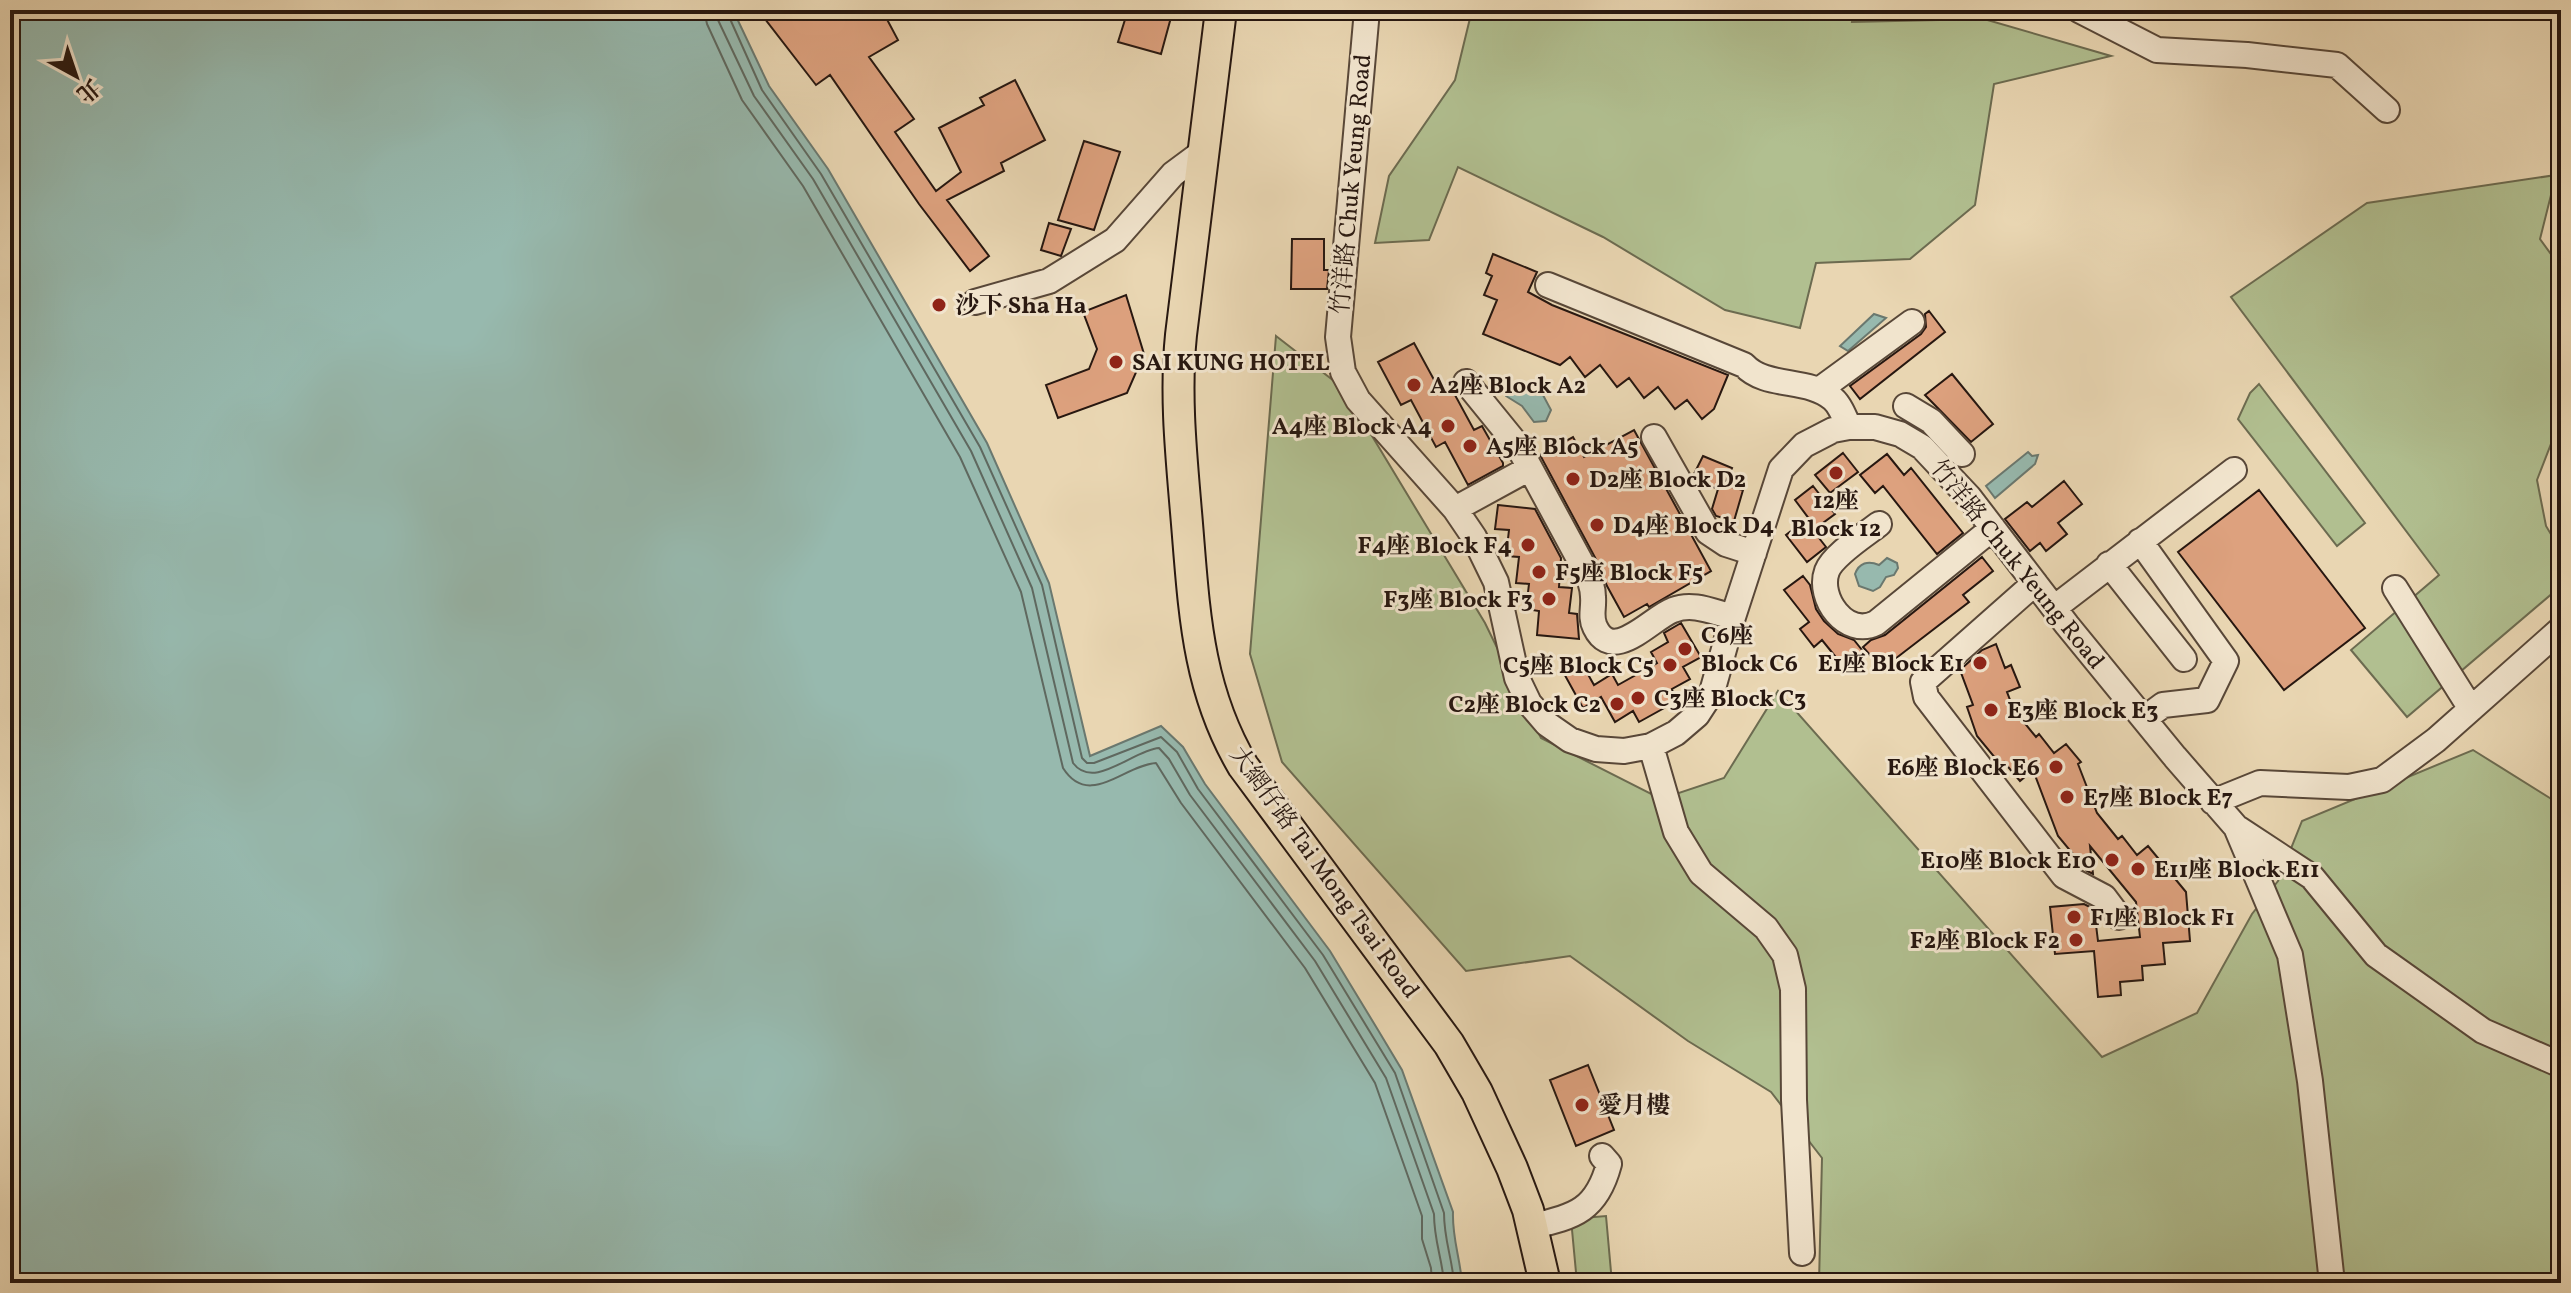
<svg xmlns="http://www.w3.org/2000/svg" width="2571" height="1293" font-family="Vollkorn,'Noto Serif TC',serif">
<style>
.green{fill:#b1bf90;stroke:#6c6b50;stroke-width:2}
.water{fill:#97b9ae;stroke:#6a786f;stroke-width:2}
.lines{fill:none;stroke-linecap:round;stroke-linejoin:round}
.shore{stroke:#5f685f;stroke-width:2}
.building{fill:#dda17e;stroke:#271710;stroke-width:2}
.minor-casing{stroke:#584738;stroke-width:28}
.major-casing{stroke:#271710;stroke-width:34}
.minor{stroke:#f1e4cd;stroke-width:24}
.major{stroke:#e9d6b2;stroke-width:30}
.poi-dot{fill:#8f2418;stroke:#f1e4cd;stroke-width:3}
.labels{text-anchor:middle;stroke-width:6;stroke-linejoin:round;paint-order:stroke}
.street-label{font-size:24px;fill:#271710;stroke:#f1e4cd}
.poi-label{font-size:24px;font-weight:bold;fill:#271710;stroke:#f1e4cd;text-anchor:start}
</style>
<rect width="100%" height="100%" fill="#e9d6b2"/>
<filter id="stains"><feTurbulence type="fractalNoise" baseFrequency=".0025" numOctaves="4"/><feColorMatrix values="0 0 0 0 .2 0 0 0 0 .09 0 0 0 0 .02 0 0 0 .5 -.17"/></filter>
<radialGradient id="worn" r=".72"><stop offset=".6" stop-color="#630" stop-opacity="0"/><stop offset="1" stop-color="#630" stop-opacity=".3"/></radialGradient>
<path class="green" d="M1472,10H1854L1852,22L1984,19L2111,56L1994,84L1975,205L1910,259L1816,263L1800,328L1725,310L1603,237L1458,167L1429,240L1375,243L1389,176L1455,80Z
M2556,175L2540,239L2561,268V418L2537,480L2546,526L2561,551V586L2407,717L2351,650L2439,575L2231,297L2367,203Z
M1276,336L1343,388L1485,623L1541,738L1661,799L1724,778L1778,691L2102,1057L2197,1013L2252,914L2278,881L2302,821L2473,750L2561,805V1283H1819L1822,1158L1771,1092L1688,1041L1570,956L1466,971L1282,762L1250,654Z
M2259,384L2365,523L2337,546L2238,419L2250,393Z
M1606,1216L1612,1283H1577L1571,1219Z"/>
<path class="water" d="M10,10H733L769,86L828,169L987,443L1049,583L1090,756L1161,726L1183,747L1205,784L1330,951L1378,1030L1402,1070L1453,1212C1452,1238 1460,1257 1462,1283H10Z
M1874,314L1886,318L1848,351L1840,346Z
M1511,384L1543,395L1551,410L1546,421L1534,422L1522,406L1506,396L1505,391Z
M2028,452L2032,456L2038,455L2035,464L1995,498L1986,486Z
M1887,558L1897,563L1898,568L1894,575L1886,577L1880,587L1873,591L1859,586L1855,574C1859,563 1868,560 1879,565Z"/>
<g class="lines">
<path class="shore" d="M704,10L707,24L742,100L803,186L960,457L1021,592L1063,768C1089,809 1124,765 1156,763L1181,803L1305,968L1375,1083L1422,1216V1239L1431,1268L1432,1283
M716,10L718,20L754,96L813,179L971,451L1032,588L1073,763C1094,791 1133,750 1159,748L1169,759L1190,795L1315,961L1386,1078L1434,1214C1434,1241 1442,1257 1444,1283
M726,10L762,90L821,174L980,447L1042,585L1082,758L1087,763H1094L1161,737L1177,752L1198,789L1323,955L1395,1073L1444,1213C1444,1240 1452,1257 1454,1283"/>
</g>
<path class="building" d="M758,10H882L898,40L869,57L914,119L895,132L936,191L961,172L939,128L984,105L980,98L1015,80L1045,140L1001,163L1004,171L947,200L989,256L970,271L919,204L830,75L816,85Z
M1128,10H1173L1161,54L1118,42Z
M1084,141L1120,152L1094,230L1058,220Z
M1049,223L1071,229L1061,256L1041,250Z
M1292,239H1324V270H1329L1327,289H1291Z
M1493,254L1537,272L1528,292L1552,305L1728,375L1714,409L1702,419L1687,400L1675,409L1658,387L1644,398L1629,378L1617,387L1600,365L1585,377L1570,357L1560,365L1483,334L1497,300L1484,295L1492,276L1486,273Z
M1126,295L1144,354L1127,393L1058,418L1046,385L1089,369L1097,349L1083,312Z
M1929,311L1945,332L1860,399L1850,386L1921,334L1926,327L1925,314Z
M1414,343L1439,389L1449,384L1474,430L1482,426L1503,463V466L1468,485L1445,442L1436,447L1411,400L1401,405L1378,362Z
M1952,374L1993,424L1971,442L1925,395Z
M1634,430L1711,571L1649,607L1647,604L1624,617L1607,586L1599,565L1540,455L1573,437L1584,457Z
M1843,453L1858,472L1830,493L1815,475Z
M1887,454L1904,475L1911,468L1963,533L1937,554L1883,486L1875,493L1860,475Z
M1703,456L1732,468L1724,485L1743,490L1734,521L1716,516L1712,509L1718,489L1695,479L1693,476Z
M2064,481L2082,504L2058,523L2067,534L2046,551L2040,543L2030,551L2005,519L2027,502L2032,507Z
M1813,486L1835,514L1816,528L1795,500Z
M2259,490L2365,628L2284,690L2178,552Z
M1498,505L1535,509L1561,558L1559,587L1572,588L1569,613L1577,614L1579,639L1537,635L1539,611L1526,609L1529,584L1516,583L1519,557L1506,556L1509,530L1495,529Z
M1805,520L1826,547L1807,562L1786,535Z
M1982,557L1993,571L1963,595L1969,602L1882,669L1863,647L1871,640L1885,635Z
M1803,576L1810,585L1816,609L1824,621L1838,634L1854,640L1866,655L1847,671L1822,640L1814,647L1800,629L1809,622L1784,590Z
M1681,623L1701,657L1683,667L1690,679L1672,689L1675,702L1639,722L1633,711L1615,722L1601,697L1583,708L1562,670L1580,660L1594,685L1612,674L1618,685L1657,663L1651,652L1668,642L1664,633Z
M1996,644L2005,668L2011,665L2020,687L2007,692L2014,710L2036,737L2039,734L2054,753L2066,744L2081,762L2078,764L2097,813L2118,839L2122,836L2137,855L2148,846L2186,892L2190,941L2163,943L2165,964L2142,966L2143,980L2120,982L2121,995L2098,997L2094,951L2055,954L2050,907L2084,904L2094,909L2098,941L2140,937L2136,902L2090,846L2093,874L2087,871L2058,836L2033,770L2020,781L2004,762L2001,765L1977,736L1967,707L1973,705L1960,670L1982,650Z
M1588,1065L1614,1130L1576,1146L1550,1080Z"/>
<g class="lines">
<defs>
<path id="minor" d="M1367,10L1338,337L1343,372L1358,400L1455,509L1474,537L1496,582L1517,678L1529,703L1547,724L1570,740L1596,749L1624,751L1651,746L1676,733L1697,715L1712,692L1733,617L1781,469L1804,445L1833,430L1849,427H1875L1900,434L1922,447L1969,497L2067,625L2175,757L2236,827L2312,877L2376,955L2483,1031L2561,1065
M2079,10L2157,50L2247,55L2337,65L2387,110
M1548,285L1744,365C1766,389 1808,377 1833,399C1840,405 1845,418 1849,427
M975,302L1049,281L1115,240L1173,174L1204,151
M1466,382L1518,446L1584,568C1589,577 1593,586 1593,597C1594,608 1590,617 1595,627C1613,665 1651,618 1673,610C1693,602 1713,612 1733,617
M1819,390L1912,322
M1906,406L1931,421L1962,454
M1654,437L1708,532L1726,544L1754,553
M1455,509L1530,468
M1879,524C1865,535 1833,555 1827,571C1817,598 1846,638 1876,623L1993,528
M2140,541L2226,661L2207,700L2163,705L2144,719
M2109,564L2184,659
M2035,583L1923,682L1926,697L2064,876L2104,897L2119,917
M2395,588L2471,709
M2054,608L2234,470
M1651,746L1676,832L1701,873L1766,928L1785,955L1793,989L1794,1100L1802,1253
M2213,802L2260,783L2349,787L2382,780L2436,740L2561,629
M2236,827L2290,955L2310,1081L2332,1283
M1532,1226C1576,1217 1597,1209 1609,1164L1602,1156"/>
<path id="major" d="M1221,10L1181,335C1175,394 1181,453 1186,512C1194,603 1195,685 1243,766L1449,1044L1477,1092L1512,1168L1528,1210L1545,1283"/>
</defs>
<use href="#minor" class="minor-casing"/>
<use href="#major" class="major-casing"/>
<use href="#minor" class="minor"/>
<use href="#major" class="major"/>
</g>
<g class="poi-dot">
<circle cx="939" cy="305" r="8"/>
<circle cx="1116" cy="362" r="8"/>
<circle cx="1414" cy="385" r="8"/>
<circle cx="1448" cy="426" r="8"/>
<circle cx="1470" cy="446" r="8"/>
<circle cx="1836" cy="473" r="8"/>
<circle cx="1573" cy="479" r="8"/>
<circle cx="1597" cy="525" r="8"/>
<circle cx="1528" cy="545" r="8"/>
<circle cx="1539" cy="572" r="8"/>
<circle cx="1549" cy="599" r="8"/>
<circle cx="1685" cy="649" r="8"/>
<circle cx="1980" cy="663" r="8"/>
<circle cx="1670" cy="665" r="8"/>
<circle cx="1638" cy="698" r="8"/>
<circle cx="1617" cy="704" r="8"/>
<circle cx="1991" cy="710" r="8"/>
<circle cx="2056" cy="767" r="8"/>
<circle cx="2067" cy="797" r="8"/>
<circle cx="2112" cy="860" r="8"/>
<circle cx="2138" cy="869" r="8"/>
<circle cx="2074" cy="917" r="8"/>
<circle cx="2076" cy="940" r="8"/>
<circle cx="1582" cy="1105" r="8"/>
</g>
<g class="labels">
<g class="street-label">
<text transform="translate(1351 184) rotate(-85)" y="8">竹洋路 Chuk Yeung Road</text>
<text transform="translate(2018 564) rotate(51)" y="8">竹洋路 Chuk Yeung Road</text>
<text transform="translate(1325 872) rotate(54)" y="8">大網仔路 Tai Mong Tsai Road</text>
</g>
<g class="poi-label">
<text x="955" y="313">沙下 Sha Ha</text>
<text x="1132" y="370">SAI KUNG HOTEL</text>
<text x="1430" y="393">A2座 Block A2</text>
<text x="1432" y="434" text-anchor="end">A4座 Block A4</text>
<text x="1486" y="454">A5座 Block A5</text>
<text x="1589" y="487">D2座 Block D2</text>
<text x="1836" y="508" text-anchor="middle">12座<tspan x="1836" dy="28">Block 12</tspan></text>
<text x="1613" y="533">D4座 Block D4</text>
<text x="1512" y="553" text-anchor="end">F4座 Block F4</text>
<text x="1555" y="580">F5座 Block F5</text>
<text x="1533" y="607" text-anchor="end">F3座 Block F3</text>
<text x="1701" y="643">C6座<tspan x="1701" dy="28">Block C6</tspan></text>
<text x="1964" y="671" text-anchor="end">E1座 Block E1</text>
<text x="1654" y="673" text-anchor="end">C5座 Block C5</text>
<text x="1654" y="706">C3座 Block C3</text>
<text x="1601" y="712" text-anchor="end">C2座 Block C2</text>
<text x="2007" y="718">E3座 Block E3</text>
<text x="2040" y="775" text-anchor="end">E6座 Block E6</text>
<text x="2083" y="805">E7座 Block E7</text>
<text x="2096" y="868" text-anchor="end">E10座 Block E10</text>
<text x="2154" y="877">E11座 Block E11</text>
<text x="2090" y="925">F1座 Block F1</text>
<text x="2060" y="948" text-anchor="end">F2座 Block F2</text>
<text x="1598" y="1113">愛月樓</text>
</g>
</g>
<rect width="2571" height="1293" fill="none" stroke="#e9d6b2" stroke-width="40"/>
<rect x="12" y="12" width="2547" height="1269" fill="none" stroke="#271710" stroke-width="4"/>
<rect x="20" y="20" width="2531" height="1253" fill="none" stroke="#271710" stroke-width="2"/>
<g transform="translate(76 76) rotate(140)" stroke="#f1e4cd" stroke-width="6" paint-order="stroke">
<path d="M0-6L14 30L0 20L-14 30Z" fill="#271710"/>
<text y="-12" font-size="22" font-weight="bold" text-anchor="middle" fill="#271710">北</text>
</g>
<rect width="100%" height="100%" filter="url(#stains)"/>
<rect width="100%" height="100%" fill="url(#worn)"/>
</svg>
